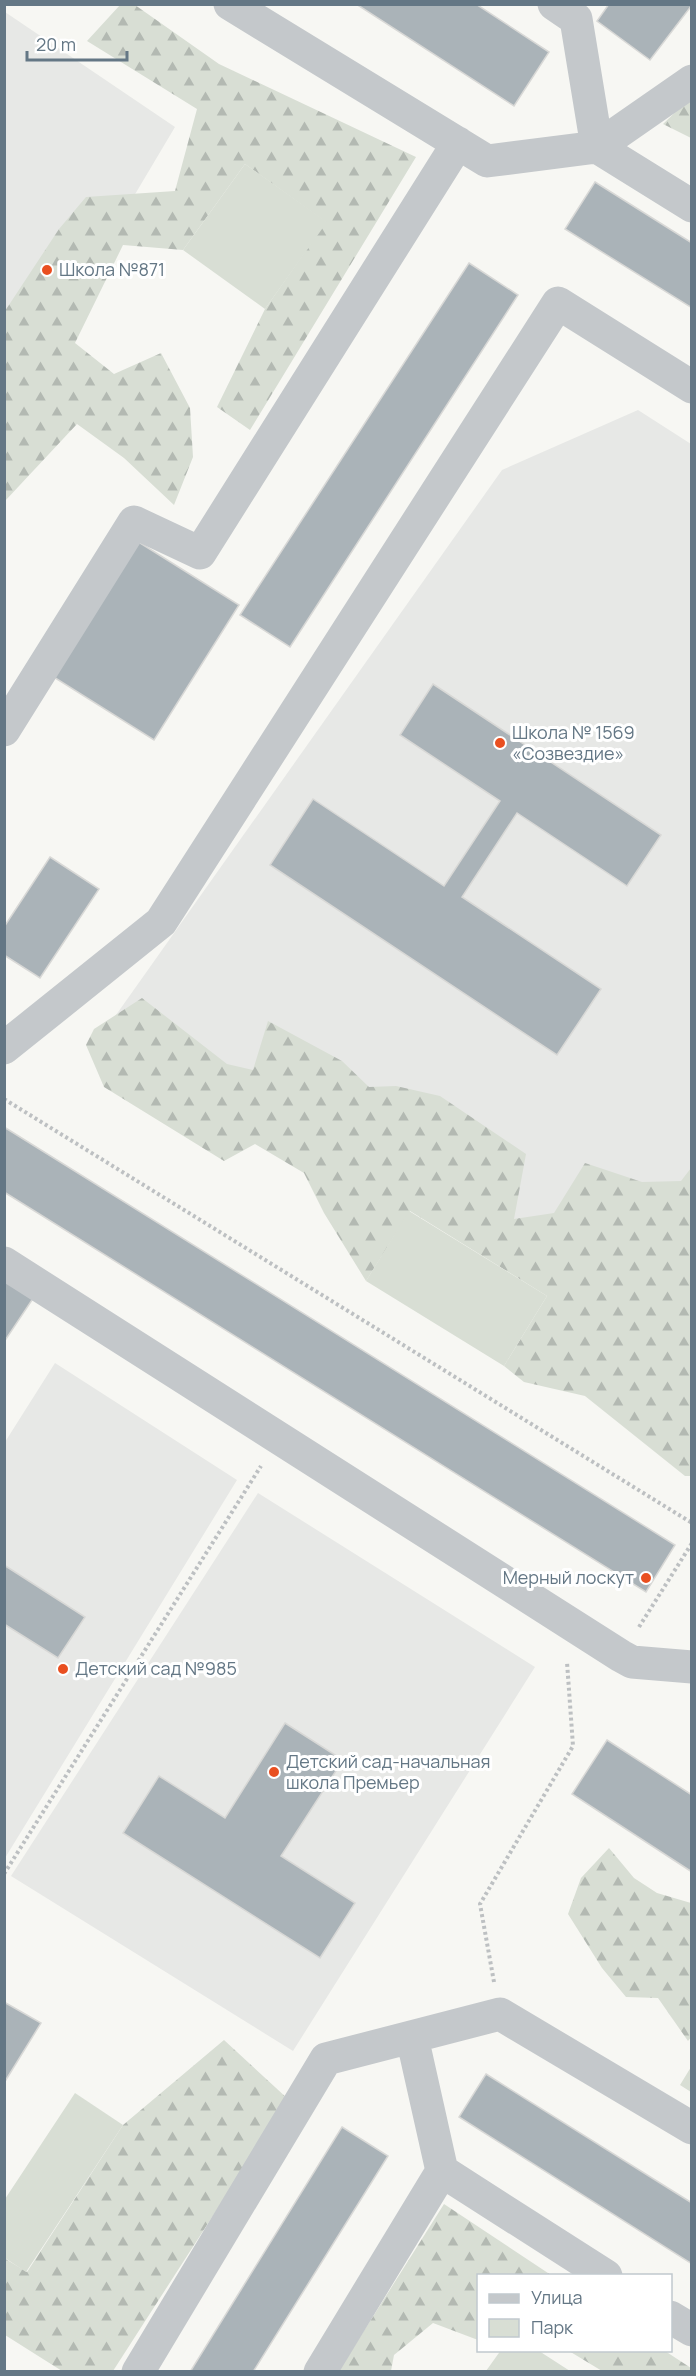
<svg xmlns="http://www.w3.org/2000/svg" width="696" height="2376" font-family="Manrope,sans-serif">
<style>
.built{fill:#e7e8e6}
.forest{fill:url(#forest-firs)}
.green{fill:#d8ded4}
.building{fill:#aab3b8;stroke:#d8d8d6;stroke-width:1.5}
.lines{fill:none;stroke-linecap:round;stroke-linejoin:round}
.path{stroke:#bdc0c2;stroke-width:4;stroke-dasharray:3 3;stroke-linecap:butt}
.minor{stroke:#c4c8cb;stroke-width:33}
.poi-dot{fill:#e94f20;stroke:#fff;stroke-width:2}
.labels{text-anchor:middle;stroke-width:6;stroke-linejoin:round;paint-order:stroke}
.poi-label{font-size:18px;fill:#647785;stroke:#fff;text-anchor:start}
</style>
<defs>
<pattern id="forest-firs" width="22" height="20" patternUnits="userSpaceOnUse" patternTransform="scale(1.5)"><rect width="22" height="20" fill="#d8ded4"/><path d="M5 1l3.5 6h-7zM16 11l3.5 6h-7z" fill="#b3b9b2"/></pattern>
</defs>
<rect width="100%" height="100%" fill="#f7f7f3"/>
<path class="built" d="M5,12L175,127L5,413Z
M638,410L691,444V1377L116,1015L502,470Z
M55,1363L237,1480L5,1858V1442Z
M258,1493L535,1667L293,2051L11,1876Z"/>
<path class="forest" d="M120,5H135L219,64L416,157L250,430L217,407L265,309L326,222L245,164L183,250L123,245L75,343L114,374L161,353L190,408L193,457L174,505L124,458L77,424L5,501V311L59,229L86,197L175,191L197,109L87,41Z
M691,97V138L663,124Z
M142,998L227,1064L253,1070L268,1021L342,1061L369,1087L396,1086L440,1096L526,1154L514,1219L554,1213L585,1163L642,1182L681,1181L691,1168V1476H685L585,1396L524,1382L504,1366L547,1296L410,1211L366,1281L324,1213L304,1173L255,1144L224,1161L104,1087L86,1045L94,1029Z
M609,1848L634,1878L657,1893L691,1903L692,2036L688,2041L658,1998L626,1997L602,1968L568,1914L581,1878Z
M224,2040L288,2099L113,2371H62L5,2335L4,2258L27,2272L123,2125Z
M444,2204L551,2275L478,2276V2340L433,2323L394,2355L391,2371L338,2372Z
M569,2351H665L691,2368V2371H602Z"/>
<path class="green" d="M245,164L327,222L265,309L183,250Z
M409,1211L547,1296L504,1366L366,1281Z
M691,2067V2092L680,2085Z
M75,2093L123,2125L26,2272L5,2258V2199Z
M501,2350L539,2351L570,2371H486Z"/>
<path class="building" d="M356,4H476L549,52L514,106Z
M609,4H692V5L650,60L597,21Z
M595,182L692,243V308L565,229Z
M469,263L518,295L290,647L240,615Z
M137,541L239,605L154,740L52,676Z
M433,684L661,835L627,886L517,813L462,897L601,989L557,1055L270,865L313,799L444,886L500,801L400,735Z
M50,857L99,889L40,978L4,955V927Z
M4,1127L675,1545L646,1592L4,1192Z
M4,1278L34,1297L4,1342Z
M4,1565L85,1617L58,1658L4,1624Z
M285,1723L343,1760L281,1856L355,1903L320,1958L123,1833L159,1776L225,1818Z
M607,1740L692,1795V1872L572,1794Z
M4,2002L41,2023L4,2083Z
M486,2074L692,2203V2264L459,2117Z
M342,2127L388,2156L253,2372H190Z"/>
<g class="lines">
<path class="path" d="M4,1099L692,1523
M639,1627L692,1543
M4,1874L261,1466
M494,1982L480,1904L573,1746L567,1662"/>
<path class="minor" d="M230,4L487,161L597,147L692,81
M554,4L576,19L597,147L692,206
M4,730L134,522L200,553L458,143
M4,1048L161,922L558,303L692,387
M4,1263L621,1656L632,1662L692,1667
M412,2037L442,2171
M670,2317L692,2330
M138,2372L326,2059L500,2014L692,2128
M320,2372L442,2171L606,2276"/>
</g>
<g class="poi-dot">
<circle cx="47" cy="270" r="6"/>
<circle cx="500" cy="743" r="6"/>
<circle cx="646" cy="1578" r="6"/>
<circle cx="63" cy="1669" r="6"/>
<circle cx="274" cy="1772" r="6"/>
</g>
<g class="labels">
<g class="poi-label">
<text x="59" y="276">Школа №871</text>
<text x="512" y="739">Школа № 1569<tspan x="512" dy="21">«Созвездие»</tspan></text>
<text x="634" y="1584" text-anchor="end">Мерный лоскут</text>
<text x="75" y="1675">Детский сад №985</text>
<text x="286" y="1768">Детский сад-начальная<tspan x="286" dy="21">школа Премьер</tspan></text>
</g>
</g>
<rect width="696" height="2376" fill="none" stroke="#647785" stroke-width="12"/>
<rect x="477" y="2274" width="195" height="78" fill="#ffffff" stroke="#c1c9ce" stroke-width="1.5"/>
<rect x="489" y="2294" width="30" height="9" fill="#c4c8cb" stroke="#c1c9ce" stroke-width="1.5"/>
<text x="531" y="2304" font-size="18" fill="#647785">Улица</text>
<rect x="489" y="2319" width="30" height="18" fill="#d8ded4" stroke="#c1c9ce" stroke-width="1.5"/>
<text x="531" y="2334" font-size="18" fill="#647785">Парк</text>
<path d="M27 51v9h100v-9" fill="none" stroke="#647785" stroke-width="3"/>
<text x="36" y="51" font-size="18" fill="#647785" stroke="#ffffff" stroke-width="4.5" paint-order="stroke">20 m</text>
</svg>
